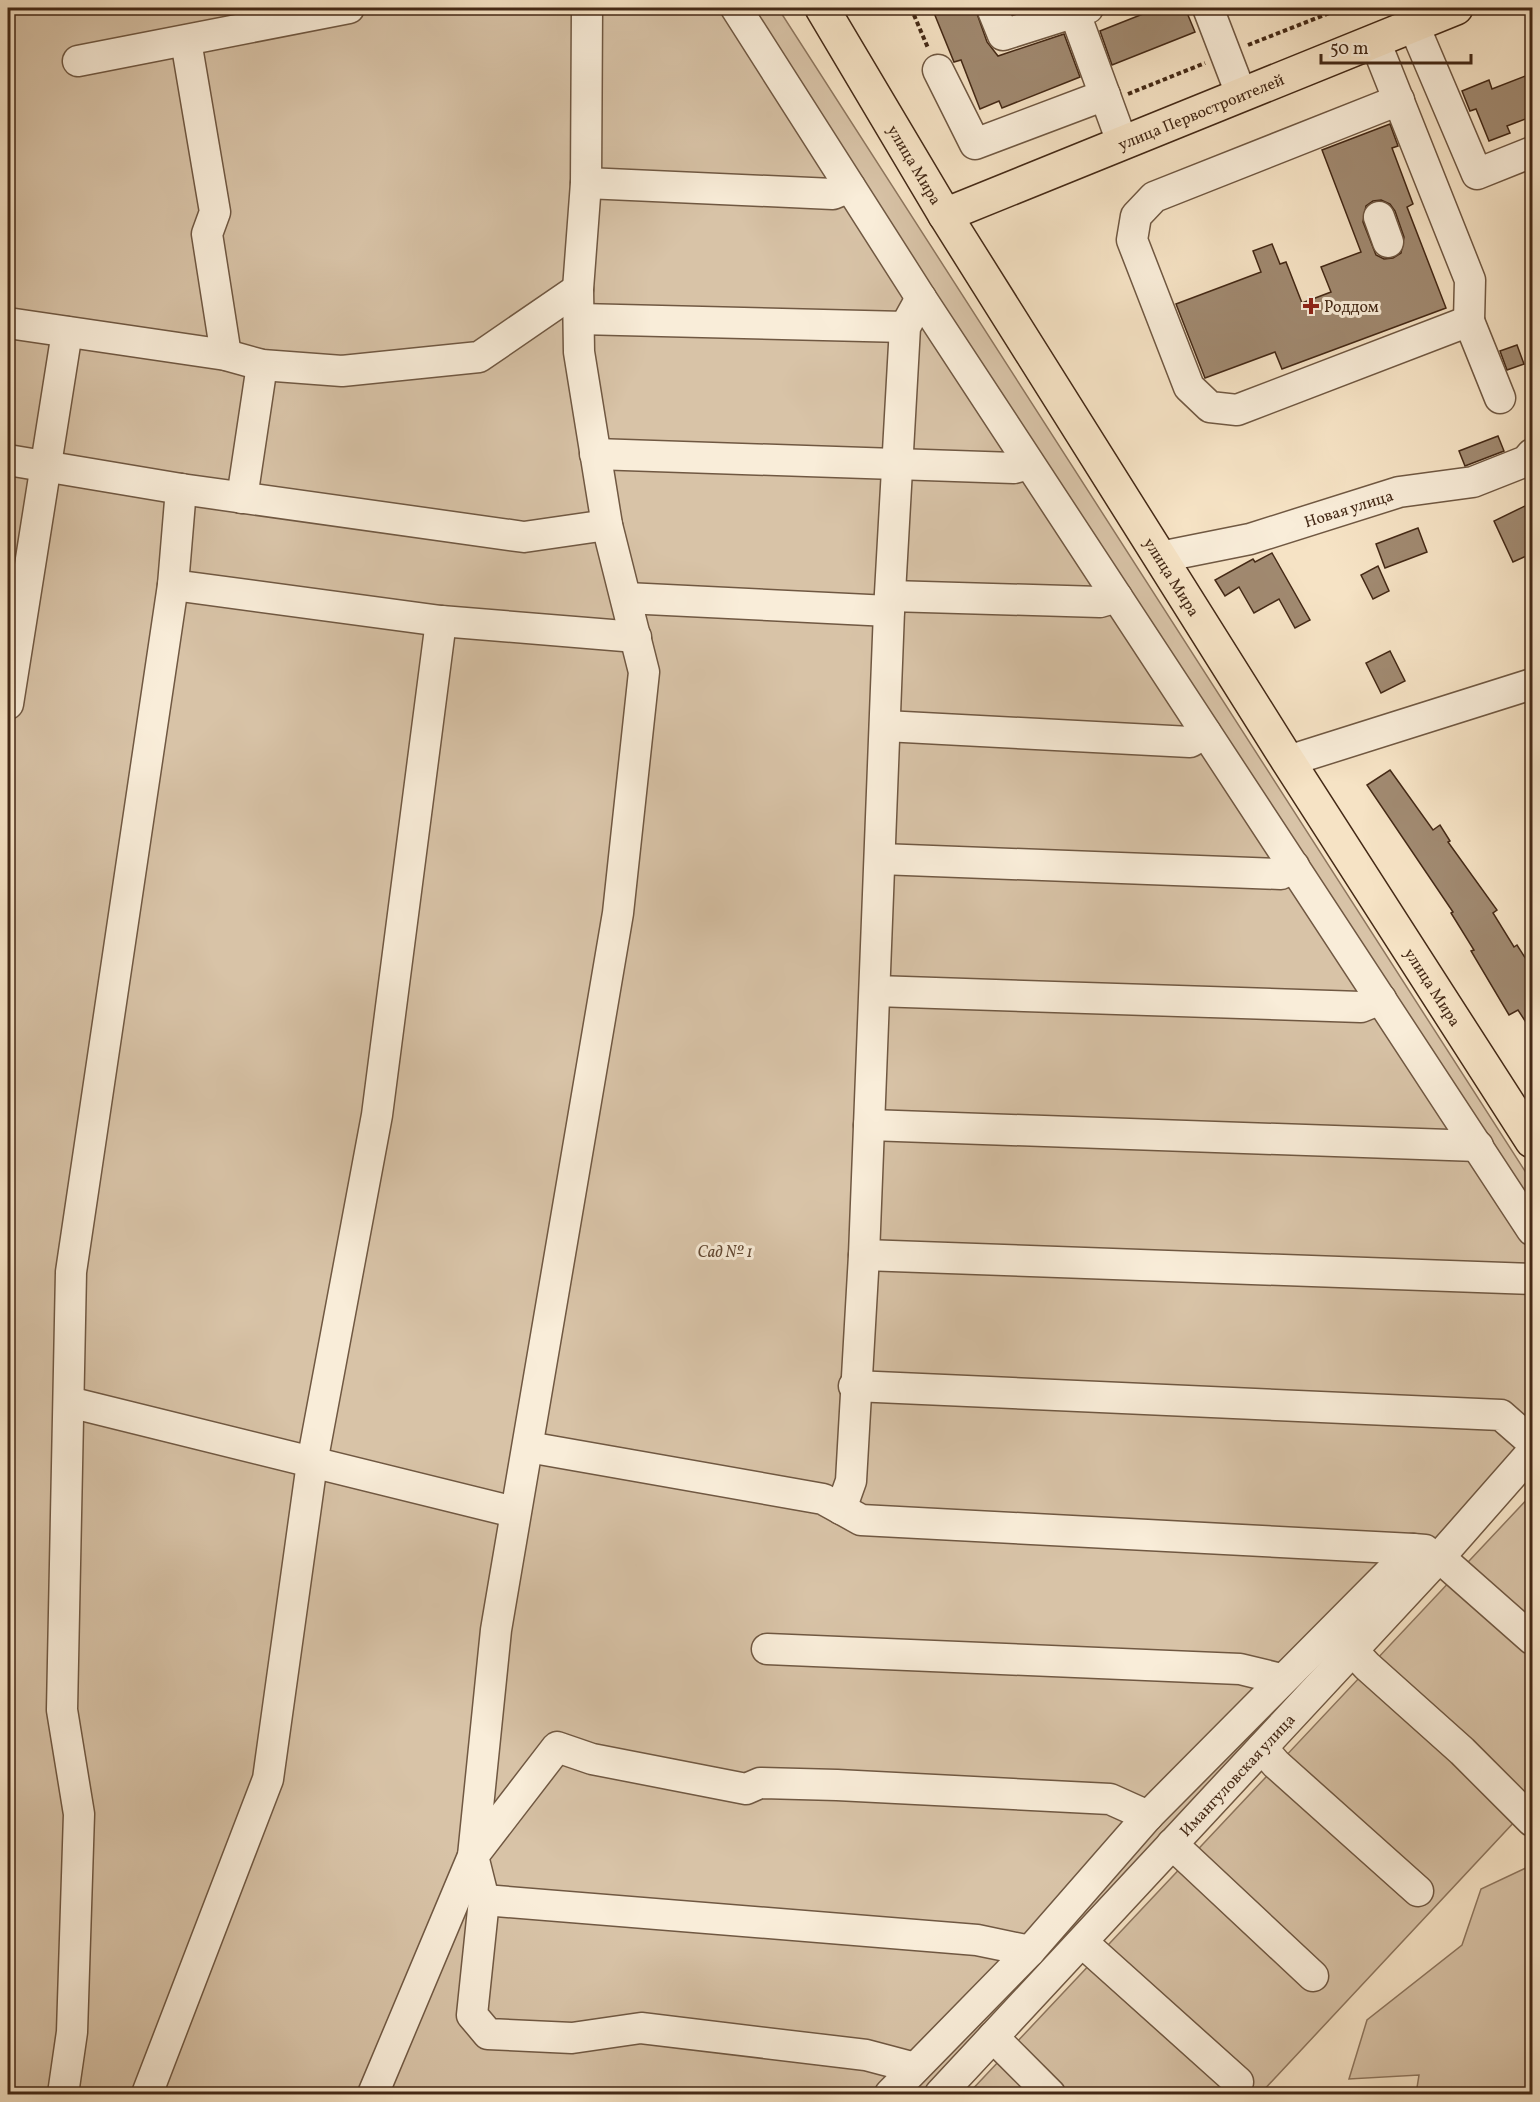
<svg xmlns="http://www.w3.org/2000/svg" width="1540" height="2102" font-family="Vollkorn,serif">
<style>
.green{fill:#d8c3a7;stroke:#8e765e;stroke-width:1.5}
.building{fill:#a18a71;stroke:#442916;stroke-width:1.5;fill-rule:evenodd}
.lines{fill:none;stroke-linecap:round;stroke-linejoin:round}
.minor-casing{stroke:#705842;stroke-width:33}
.major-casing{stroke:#442916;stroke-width:36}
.path{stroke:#442916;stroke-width:4;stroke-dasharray:4.5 3;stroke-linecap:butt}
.minor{stroke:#f9edd9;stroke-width:30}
.major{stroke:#f6e3c5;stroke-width:33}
.poi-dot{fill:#8f2418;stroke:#f9edd9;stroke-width:2}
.labels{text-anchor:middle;stroke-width:6;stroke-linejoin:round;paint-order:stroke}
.street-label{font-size:16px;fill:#442916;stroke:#f9edd9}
.poi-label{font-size:16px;fill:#442916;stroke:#f9edd9;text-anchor:start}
.park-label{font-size:16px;font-style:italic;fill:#624833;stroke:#f9edd9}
</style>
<rect width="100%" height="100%" fill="#f6e3c5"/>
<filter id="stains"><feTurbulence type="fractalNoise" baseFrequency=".00333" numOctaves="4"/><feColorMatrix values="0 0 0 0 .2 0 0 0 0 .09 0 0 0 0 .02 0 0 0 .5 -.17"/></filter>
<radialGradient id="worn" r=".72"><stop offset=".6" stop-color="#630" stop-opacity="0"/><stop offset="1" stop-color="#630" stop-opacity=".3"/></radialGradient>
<path class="green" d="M8,8H778L1532,1182V1440L922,2094H8Z
M1532,1494V1803L1260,2094H968Z
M1532,1865V2094H1416L1419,2075L1349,2079L1367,2020L1462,1945L1481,1889Z"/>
<path class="building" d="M932,8H975L987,42L998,56L1064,34L1080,77L1002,108L999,101L980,109L961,60L954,62Z
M1158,8H1185L1195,32L1112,65L1100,31Z
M1533,73V116L1507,126L1510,133L1489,141L1476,109L1470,111L1462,91L1489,80L1492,89Z
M1390,124L1398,146L1392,148L1413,204L1407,207L1446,308L1282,369L1275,352L1205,378L1176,304L1261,272L1253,251L1272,244L1280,264L1286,262L1302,303L1331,292L1321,267L1361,252L1322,150ZM1381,200L1390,204L1395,211L1404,237L1401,253L1393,258L1384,259L1376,255L1363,222L1366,206L1373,201Z
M1517,345L1524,364L1507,370L1500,351Z
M1498,436L1504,451L1465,466L1459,451Z
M1527,505L1533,517V553L1513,562L1494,521Z
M1418,528L1427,552L1385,568L1376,544Z
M1272,553L1310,620L1295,628L1279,599L1254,613L1239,587L1225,596L1215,580L1253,559L1255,562Z
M1378,566L1389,591L1373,599L1361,575Z
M1390,651L1405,681L1381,693L1366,663Z
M1390,770L1433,830L1440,825L1450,841L1448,842L1497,910L1493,913L1514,947L1517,945L1533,970V1033L1518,1010L1509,1015L1471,951L1474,950L1451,913L1453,912L1367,785Z"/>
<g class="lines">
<defs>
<g id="minor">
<path d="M736,8L921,298L1532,1230"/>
<path d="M992,8L1003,35L1088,8"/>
<path d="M1073,8L1122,142"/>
<path d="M1208,8L1241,94"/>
<path d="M1414,26L1477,174L1532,152"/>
<path d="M186,41L215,212L207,234L226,355"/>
<path d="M1375,41L1470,280L1469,321"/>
<path d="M78,61L349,8"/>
<path d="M938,70L975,144L1105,95"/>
<path d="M1399,100L1154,197L1136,216L1132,240L1189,387L1210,407L1237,410L1469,321L1500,398"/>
<path d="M586,183L833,194L850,187"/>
<path d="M1379,217L1388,242"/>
<path d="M579,319L905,327"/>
<path d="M8,323L226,355L262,365L342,371L479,357L578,289"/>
<path d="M595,454L1014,468L1029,464"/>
<path d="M8,460L181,489L524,537L607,525"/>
<path d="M242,498L262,365"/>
<path id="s1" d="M1160,557L1250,539L1399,492L1473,482L1526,461L1532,454"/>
<path d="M173,585L441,621L636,637"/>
<path d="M890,596L1100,602L1117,597"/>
<path d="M626,598L889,611"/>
<path d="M8,704L67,332"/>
<path d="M885,726L1190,742L1206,733"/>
<path d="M1288,761L1532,684"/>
<path d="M880,859L1281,874L1294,866"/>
<path d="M875,991L1361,1007L1381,999"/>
<path d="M869,1125L1478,1146"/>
<path d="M864,1255L1532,1279"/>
<path d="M854,1386L1501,1415L1532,1442"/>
<path d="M69,1402L514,1512"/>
<path d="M528,1447L823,1499L861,1520L1413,1549"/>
<path d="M841,1509L851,1481L864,1255L889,611L905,327L921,298"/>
<path d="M1439,1557L1532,1639"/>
<path d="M767,1649L1240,1669L1281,1679"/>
<path d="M1352,1650L1367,1666L1462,1751L1532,1821"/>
<path d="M1262,1748L1276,1764L1418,1891"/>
<path d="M1172,1844L1313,1976"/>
<path d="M484,1900L977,1940L1030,1951"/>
<path d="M1082,1942L1238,2082"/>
<path d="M993,2037L1050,2094"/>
<path d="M915,2068L866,2055L641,2028L572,2038L488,2034L472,2015L484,1900L473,1856L557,1747L592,1759L746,1789L760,1783L837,1785L1110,1799L1148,1816"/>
<path d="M63,2094L72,2032L79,1814L62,1710L71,1272L173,585L181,489"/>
<path d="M147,2094L268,1779L312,1463L377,1115L441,621"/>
<path d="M373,2094L473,1856L496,1630L618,913L644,672L607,525L579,352L578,289L586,183L587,8"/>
<path d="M890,2094L1030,1951L1148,1816L1413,1549L1425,1550"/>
<path id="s2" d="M940,2094L1444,1552L1532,1452"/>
</g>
<g id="major">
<path id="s3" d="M822,8L945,215L1288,761L1532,1141"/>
<path id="s4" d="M945,215L1456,8"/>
</g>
</defs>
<use href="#minor" class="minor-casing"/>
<use href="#major" class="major-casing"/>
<path class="path" d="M911,8L928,48
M1248,45L1342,8
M1128,94L1205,63"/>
<use href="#minor" class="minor"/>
<use href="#major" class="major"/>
</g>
<path class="poi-dot" d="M1308 297h6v6h6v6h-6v6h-6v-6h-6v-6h6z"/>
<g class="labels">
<g class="street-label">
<text dy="6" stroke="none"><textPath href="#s4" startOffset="276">улица Первостроителей</textPath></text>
<text dy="6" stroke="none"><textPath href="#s3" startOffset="182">улица Мира</textPath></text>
<text dy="6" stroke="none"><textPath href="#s1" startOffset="195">Новая улица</textPath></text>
<text dy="6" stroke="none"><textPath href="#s3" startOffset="668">улица Мира</textPath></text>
<text dy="6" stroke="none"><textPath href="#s3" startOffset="1154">улица Мира</textPath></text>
<text dy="6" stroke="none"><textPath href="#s2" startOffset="436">Имангуловская улица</textPath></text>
</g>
<g class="poi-label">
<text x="1324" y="312">Роддом</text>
</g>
<g class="park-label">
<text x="725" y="1257">Сад № 1</text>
</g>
</g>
<rect width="1540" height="2102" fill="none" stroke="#f6e3c5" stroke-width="30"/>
<rect x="9" y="9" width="1522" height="2084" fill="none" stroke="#442916" stroke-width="3"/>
<rect x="15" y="15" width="1510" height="2072" fill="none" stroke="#442916" stroke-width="1.5"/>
<path d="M1321 54v9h150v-9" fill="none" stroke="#442916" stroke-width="3"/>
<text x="1330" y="54" font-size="18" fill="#442916" stroke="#f9edd9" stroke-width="4.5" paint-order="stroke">50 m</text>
<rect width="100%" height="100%" filter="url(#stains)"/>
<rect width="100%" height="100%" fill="url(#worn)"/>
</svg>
